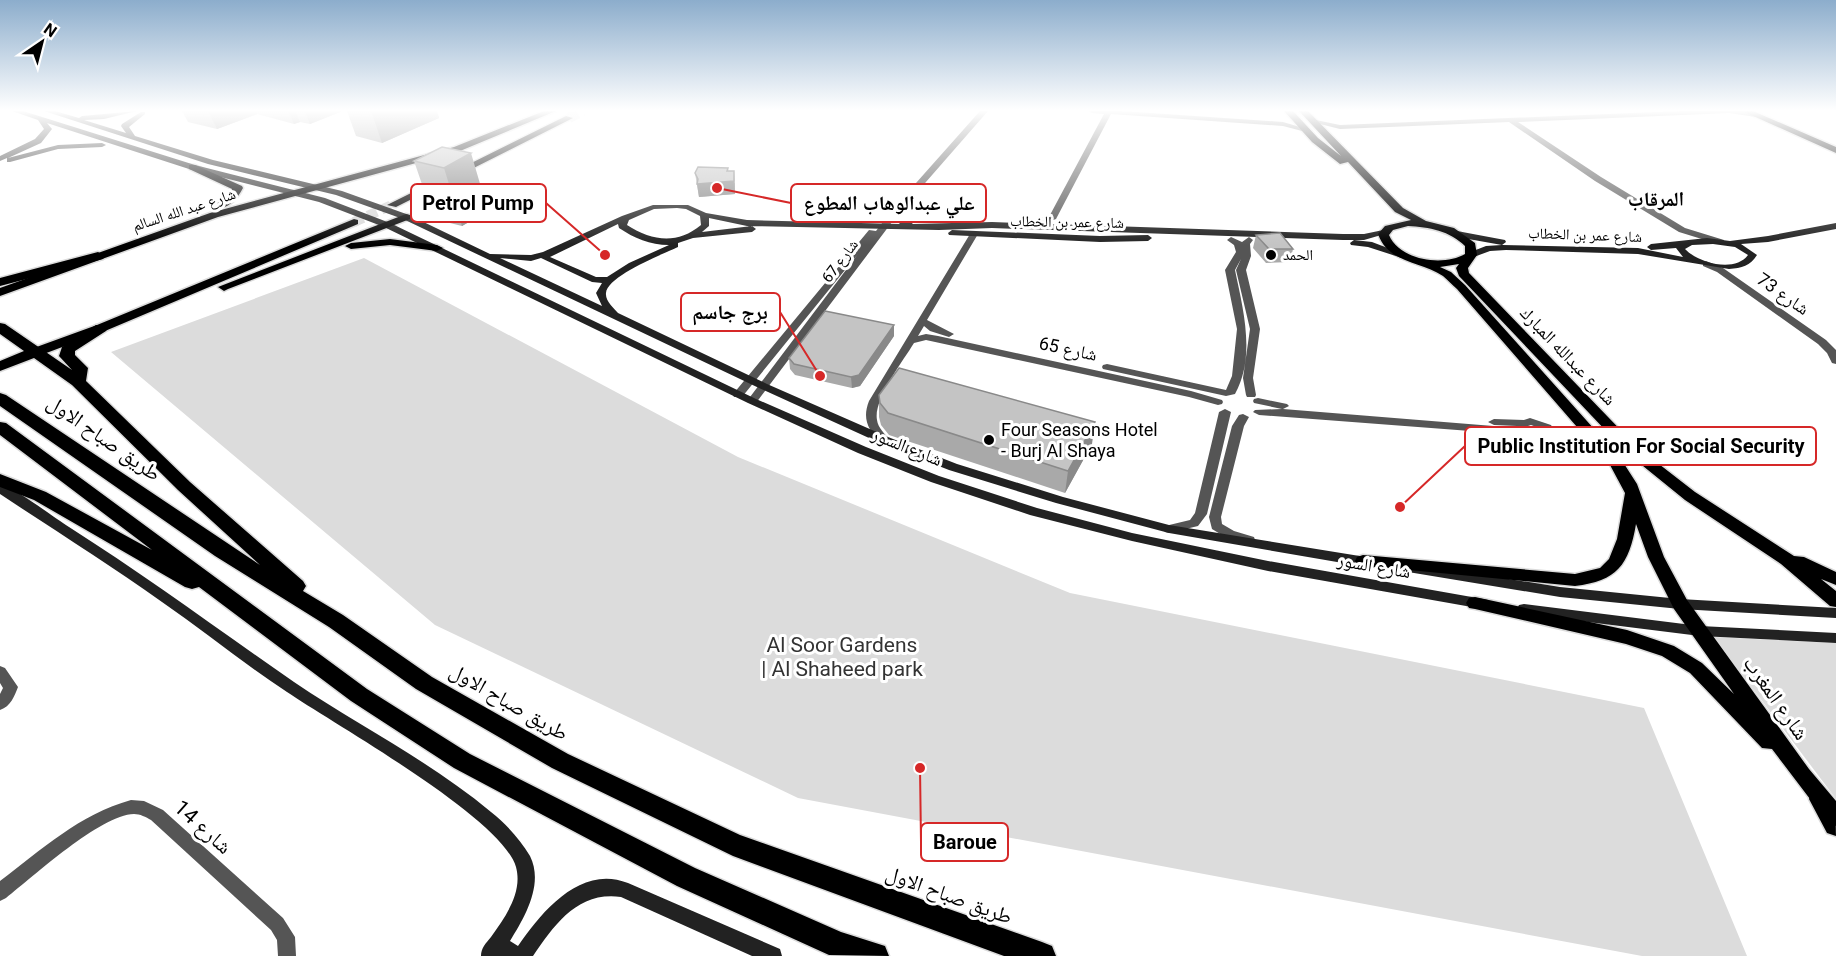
<svg xmlns="http://www.w3.org/2000/svg" width="1836" height="956" font-family="Roboto,'Noto Naskh Arabic',sans-serif">
<style>
.green{fill:#dcdcdc}
.lines{fill:none;stroke-linecap:round;stroke-linejoin:round}
.primary-tunnel{stroke:#d9d9d9;stroke-width:10;stroke-dasharray:10 5;stroke-linecap:butt}
.primary-casing{stroke:#dbdbdb;stroke-width:3}
.highway-casing{stroke:#dbdbdb;stroke-width:3}
.street{fill:#555;fill-rule:evenodd}
.secondary{fill:#222;fill-rule:evenodd}
.primary{fill:#000;fill-rule:evenodd}
.highway{fill:#000;fill-rule:evenodd}
.wall{fill:#a9a9a9}
.shaded-wall{fill:#898989}
.building{fill:#c4c4c4;stroke:#898989;stroke-width:1.5}
.poi-dot{fill:#000;stroke:#fff;stroke-width:2}
.labels{text-anchor:middle;stroke-width:6;stroke-linejoin:round;paint-order:stroke}
.far-street-label{font-size:15px;fill:#000;stroke:#fff}
.far-poi-label{font-size:15px;fill:#000;stroke:#fff;text-anchor:start}
.street-label{font-size:18px;fill:#000;stroke:#fff}
.poi-label{font-size:18px;fill:#000;stroke:#fff;text-anchor:start}
.far-district-label{font-size:20px;font-weight:bold;fill:#000;stroke:#fff}
.near-street-label{font-size:21px;fill:#000;stroke:#fff}
.near-park-label{font-size:21px;fill:#333;stroke:#fff}
.leader{fill:none;stroke:#d62828;stroke-width:2}
.callout-dot{fill:#d62828;stroke:#fff;stroke-width:2}
.callout{fill:#fff;stroke:#d62828;stroke-width:2}
.callout-label{font-size:20px;text-anchor:middle;font-weight:bold;fill:#000}
</style>
<rect width="100%" height="100%" fill="#fff"/>
<path class="green" d="M364,258L738,457L1070,593L1644,708L1747,956H1642L798,798L435,625L111,352Z
M1714,637L1836,643V799Z"/>
<g class="lines">
<path class="primary-tunnel" d="M569,118L583,111
M354,222L392,205"/>
<defs>
<path id="primary" d="M544,111H556L460,151L218,217L0,296V288L210,213L454,147Z
M1284,111H1293L1318,138L1341,156L1299,111H1308L1403,208L1426,221L1454,228L1475,243L1477,255L1468,268L1469,273L1637,447L1695,492L1794,556L1804,557L1836,572V585L1821,579L1836,591V607L1830,606L1781,564L1685,500L1627,453L1459,276L1456,268L1459,264L1440,267L1451,272L1465,285L1621,459L1637,484L1664,557L1687,600L1809,769L1836,801V826L1829,824L1772,749L1762,748L1690,673L1662,656L1626,644L1475,609L1469,608L1466,603L1469,598L1475,597L1627,630L1674,646L1702,663L1734,694L1674,609L1648,557L1636,524C1629,565 1617,581 1575,586L1357,565L1355,561L1357,557L1363,555L1575,574L1600,568L1609,559L1617,539L1625,493L1610,465L1457,289C1452,285 1448,280 1443,276C1420,261 1388,263 1378,234L1385,226L1411,220L1395,212L1348,162L1340,164L1312,142ZM1408,226C1429,227 1450,231 1465,246V254C1443,267 1399,260 1389,235L1393,230Z
M1742,111H1753L1836,147V153Z
M566,116L573,118L396,207L387,205Z
M189,165H195L242,186L243,188C237,200 226,211 211,209V205L229,196L232,189L189,169Z
M406,214L410,215V219L228,289L224,291L218,287Z
M354,219L358,220V224L105,331L41,355H31L30,352L31,349L97,325Z
M390,239L437,245L443,248L437,251L390,245L351,249L345,246L351,243Z"/>
<path id="highway" d="M98,252L105,256L103,259L0,286V278Z
M0,323L5,324L72,370L59,356L62,347L96,325H106L108,328L106,331L75,351V355L88,368L86,381L190,482L303,581L306,586L303,591L343,615L432,677L568,754L740,835L1042,942L1052,946L1056,956H1004L733,856L552,768L416,689L329,627L215,556L0,406V393L6,395L260,565L178,490L72,385L34,358L0,371V361L24,351L0,334Z
M0,422L6,423L367,689L470,754L695,868L841,932L885,946L889,956L829,955L677,886L454,768L351,701L199,587L192,589L185,587L34,500L0,487V474L46,492L152,550L0,435Z
M1821,788C1836,796 1836,818 1836,836L1827,833L1809,799L1812,791Z"/>
</defs>
<use href="#primary" class="primary-casing"/>
<use href="#highway" class="highway-casing"/>
<path class="street" d="M980,111H988L898,214L756,403L752,404L747,401L858,254L742,397H734L733,395L734,393L869,230L876,231L892,210Z
M1089,111H1121L1283,122L1310,130L1306,132L1283,126L1111,114L1056,219L1032,228H1026V224L1050,215L1104,114L1092,113Z
M1680,111H1743L1760,115L1756,117L1729,113L1518,122L1601,177L1685,228L1724,240V244H1718L1679,232L1595,181L1509,122L1340,129L1312,122L1316,120L1340,125Z
M974,231L978,234L927,320L954,334L949,337L930,331L924,326L918,336L926,334L938,336L1191,391L1222,400L1223,402L1222,404L1218,405L1189,397L926,340L914,343C903,361 873,400 877,420C878,428 885,434 890,440L884,444L880,443C868,429 862,419 869,401L970,234Z
M1231,237L1242,242L1249,237L1253,240L1250,244L1251,256L1246,270L1260,329L1253,378L1256,395L1255,397H1247L1246,395L1243,378L1250,329L1236,270L1241,259L1235,270C1243,309 1256,356 1235,394L1226,396L1103,369L1102,367L1103,365L1107,364L1226,390L1232,376L1237,329L1225,270L1236,252L1234,245L1227,240Z
M1706,261L1723,268L1826,340L1836,350V364L1832,363L1827,353L1818,344L1717,272L1703,266V262Z
M1258,398L1287,404L1289,406L1283,409L1518,428L1517,426L1494,425L1488,422L1494,419L1524,420L1530,418L1551,425L1557,435C1547,445 1534,443 1523,435L1259,415L1253,412L1255,410L1282,409L1254,403L1253,401L1254,399ZM1531,425L1542,429L1545,434C1538,436 1532,433 1528,426Z
M1225,409L1231,412L1207,514L1198,526L1169,533L1165,532L1163,529L1165,526L1190,520L1195,513L1219,412Z
M1243,414L1249,417L1244,426L1221,517L1222,524L1234,531L1254,537L1255,540L1254,543C1240,547 1223,536 1212,529L1209,517L1232,426L1239,415Z
M0,666L5,668L18,687C14,697 11,706 0,710V694L3,688L0,683Z
M131,800L144,801L163,810L283,918L295,937L296,956H278L277,940L271,930L151,820C146,817 140,814 134,814C100,815 34,876 6,898L0,901V881C41,850 80,814 131,800Z"/>
<path class="secondary" d="M12,111H23L195,165L325,198L390,223L756,399L866,447L939,476L1037,508L1132,533L1268,561L1483,599L1488,600L1490,604L1488,608L1483,609L1268,571L1132,541L1030,515L931,482L858,453L748,403L384,227L319,202L189,169L47,123L52,129L41,143L8,158L58,145L102,143L106,145L102,147L58,149L10,162H7V158L0,161V156L35,139L44,129L38,120Z
M44,111H55L79,118L82,116L137,111L104,119L84,120L126,133L121,126L122,124L141,112H145V114L129,127L135,136L213,160L342,191L409,215L490,254L531,255L543,252L622,216L653,205H688L706,213L747,220L900,224L896,221L891,212L895,209L913,224L992,222L1343,234H1364L1388,229V233L1364,240H1343L992,228L939,230L747,226L709,218V226L702,232L752,226L756,229L752,232L693,238L678,243V247C663,254 607,276 606,293C605,301 614,308 618,313L767,384L888,437L957,464L1063,497L1169,525L1372,558L1377,560L1379,563L1377,566L1372,568L1169,533L1056,503L949,470L880,443L759,388L403,219L336,195L208,164ZM677,208L686,209L700,216L701,225C677,245 652,241 627,225L629,220L654,209ZM618,224L619,228C634,238 650,245 669,245L629,263L607,277H596L550,257ZM500,258L531,261L541,258L592,282L602,283L596,293L602,306Z
M1836,223V229L1768,242L1741,244L1757,255C1750,266 1742,268 1729,269L1638,254L1506,250L1490,251L1471,258L1468,257V253L1486,246L1502,245L1457,237L1453,234L1457,231L1505,240L1506,242L1502,245L1638,248L1683,257L1676,248L1651,250L1647,247L1651,244L1707,238L1730,241L1768,236ZM1713,244L1735,247L1748,255C1735,273 1698,263 1685,249L1692,245Z
M952,230L1100,236L1148,235L1152,238L1148,241L1100,242L949,235L948,233Z
M1354,240L1372,242L1406,255L1402,258L1368,247L1351,245L1350,243Z
M0,484C17,489 53,517 69,527C146,576 219,630 294,682C359,726 430,761 491,812C506,824 520,839 530,856C544,884 525,917 510,941L518,946C542,911 581,864 628,883L780,949L782,956H752L621,897C578,891 555,924 533,956H481C481,948 486,943 491,937C505,917 523,893 516,867C502,818 334,724 287,692C244,664 204,631 162,602C109,564 54,530 0,494Z
M1413,564L1560,587L1680,599L1836,608V618L1680,609L1560,597L1408,572L1406,569L1408,566Z
M1524,604L1700,626L1836,633V643L1700,636L1524,614L1519,613L1517,609L1519,605Z"/>
<use href="#primary" class="primary"/>
<use href="#highway" class="highway"/>
</g>
<path class="wall" d="M182,111H341L340,112L310,124L300,122L294,124L257,114L217,129L188,122Z
M347,111H437L439,118L382,143L356,136Z
M442,147L488,211L462,226L434,219L414,161Z
M728,171L735,183V194L699,197L695,173Z
M1256,235L1293,249L1290,262L1266,263L1253,248Z
M894,336L860,386L852,388L795,375L790,369L789,358Z
M879,395L1092,444L1065,493L889,435L881,425L879,417Z"/>
<path class="shaded-wall" d="M208,111H256L257,114L217,129Z
M288,111H295L300,122L294,124Z
M305,111H341L340,112L310,124Z
M371,111H437L439,118L382,143Z
M471,153L488,211L462,226L444,168Z
M728,168L729,181L734,171L735,194L699,197L697,184Z
M894,325V336L860,386L852,388L851,377Z
M1095,422L1092,444L1065,493L1068,471Z"/>
<path class="building" d="M442,147L471,153L444,168L414,161Z
M698,167L728,168L727,171H734V181L697,184L698,179L695,173Z
M1280,233L1293,249H1269L1256,235Z
M825,311L894,325L859,375L851,377L794,364L789,358Z
M899,368L1095,422L1068,471L888,413L880,403L879,395Z"/>
<linearGradient id="sky" x2="0" y2="1"><stop stop-color="#8cadcc"/><stop offset="0.45" stop-color="#fff"/><stop offset="1" stop-color="#fff" stop-opacity="0"/></linearGradient>
<rect width="1836" height="245" fill="url(#sky)"/>
<g class="poi-dot">
<circle cx="1271" cy="255" r="6"/>
<circle cx="989" cy="440" r="6"/>
</g>
<g class="labels">
<g class="far-street-label">
<text transform="translate(184 210) rotate(-18)" y="5">شارع عبد الله السالم</text>
<text transform="translate(1067 222) rotate(1)" y="5">شارع عمر بن الخطاب</text>
<text transform="translate(1585 235) rotate(2)" y="5">شارع عمر بن الخطاب</text>
<text transform="translate(840 261) rotate(-53)" y="5">شارع 67</text>
</g>
<g class="far-poi-label">
<text x="1283" y="260">الحمد</text>
</g>
<g class="street-label">
<text transform="translate(1783 294) rotate(35)" y="6">شارع 73</text>
<text transform="translate(1068 349) rotate(12)" y="6">شارع 65</text>
<text transform="translate(1568 356) rotate(46)" y="6">شارع عبدالله المبارك</text>
<text transform="translate(907 447) rotate(22)" y="6">شارع السور</text>
<text transform="translate(1374 566) rotate(10)" y="6">شارع السور</text>
</g>
<g class="poi-label">
<text x="1001" y="436">Four Seasons Hotel<tspan x="1001" dy="21">- Burj Al Shaya</tspan></text>
</g>
<g class="far-district-label">
<text x="1656" y="206">المرقاب</text>
</g>
<g class="near-street-label">
<text transform="translate(104 438) rotate(35)" y="7">طريق صباح الاول</text>
<text transform="translate(1776 698) rotate(55)" y="7">شارع المغرب</text>
<text transform="translate(509 702) rotate(30)" y="7">طريق صباح الاول</text>
<text transform="translate(203 827) rotate(42)" y="7">شارع 14</text>
<text transform="translate(949 895) rotate(20)" y="7">طريق صباح الاول</text>
</g>
<g class="near-park-label">
<text x="842" y="652">Al Soor Gardens<tspan x="842" dy="24">| Al Shaheed park</tspan></text>
</g>
</g>
<path class="leader" d="M605 255L546 203M717 188L791 203M820 376L780 312M1400 507L1465 446M920 768L921 842"/>
<g class="callout-dot">
<circle cx="605" cy="255" r="6"/>
<circle cx="717" cy="188" r="6"/>
<circle cx="820" cy="376" r="6"/>
<circle cx="1400" cy="507" r="6"/>
<circle cx="920" cy="768" r="6"/>
</g>
<g class="callout">
<rect x="411" y="184" width="135" height="38" rx="6"/>
<rect x="791" y="184" width="195" height="38" rx="6"/>
<rect x="681" y="293" width="99" height="38" rx="6"/>
<rect x="1465" y="427" width="351" height="38" rx="6"/>
<rect x="921" y="823" width="87" height="38" rx="6"/>
</g>
<g class="callout-label">
<text x="478" y="210">Petrol Pump</text>
<text x="889" y="210">علي عبدالوهاب المطوع</text>
<text x="730" y="319">برج جاسم</text>
<text x="1641" y="453">Public Institution For Social Security</text>
<text x="965" y="849">Baroue</text>
</g>
<g transform="translate(42 42) rotate(35)" stroke="#ffffff" stroke-width="4.5" paint-order="stroke">
<path d="M0-4.5L10 22L0 15L-10 22Z" fill="#000000"/>
<text y="-9" font-size="16" font-weight="bold" text-anchor="middle" fill="#000000">N</text>
</g>
</svg>
